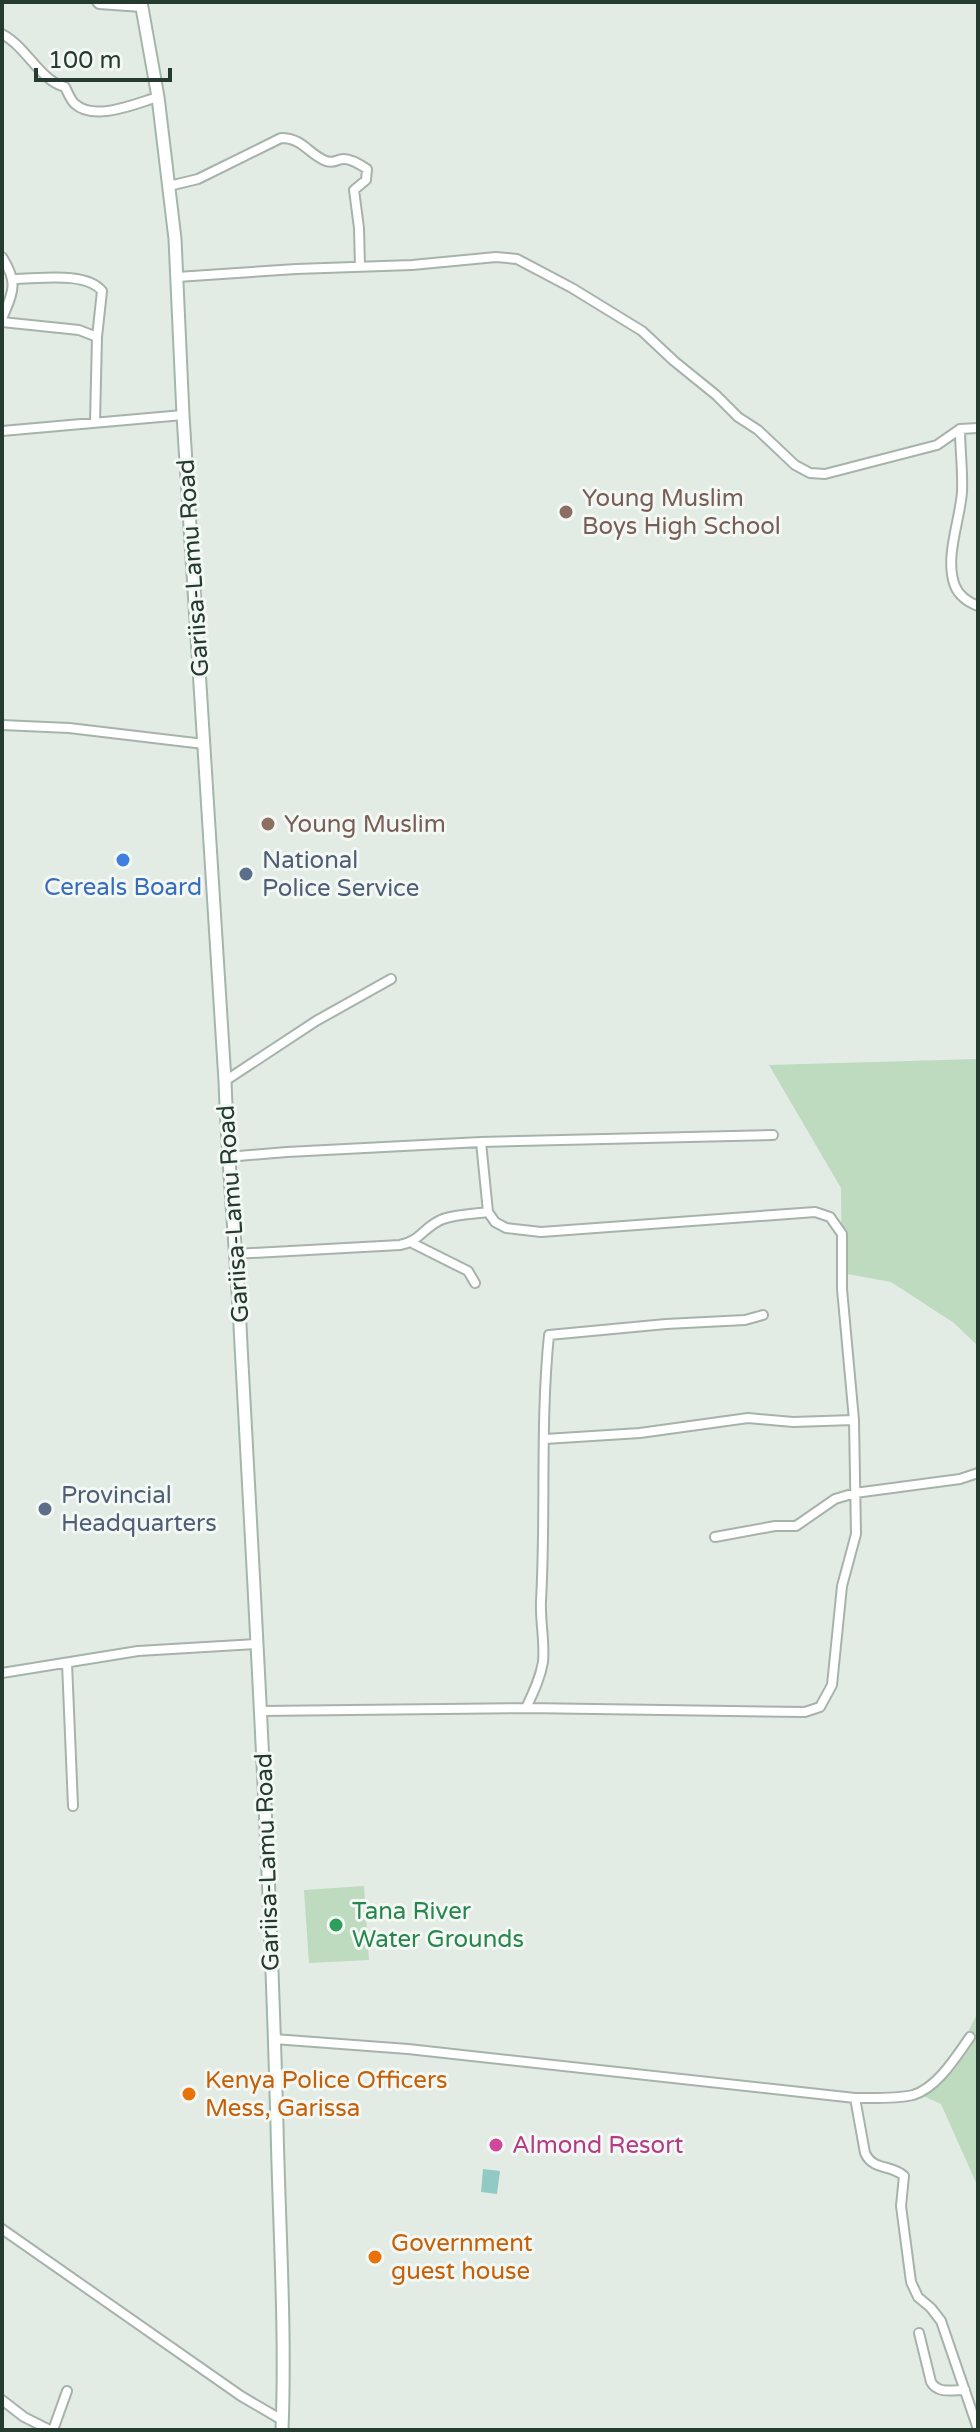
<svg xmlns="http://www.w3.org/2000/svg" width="980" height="2432" font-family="'Varela Round',sans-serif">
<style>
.green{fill:#bedabf}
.water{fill:#91cac4}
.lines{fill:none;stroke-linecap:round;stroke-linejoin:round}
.street-casing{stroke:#a6b3ab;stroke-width:12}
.secondary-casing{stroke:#a3b6aa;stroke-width:15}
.street{stroke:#fff;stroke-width:8}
.secondary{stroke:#fff;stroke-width:11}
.education-dot{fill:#8d6e63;stroke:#f3f8f4;stroke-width:3}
.shop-dot{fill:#3f7fe0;stroke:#f3f8f4;stroke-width:3}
.service-dot{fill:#5c6f8a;stroke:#f3f8f4;stroke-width:3}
.leisure-dot{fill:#2e9e5b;stroke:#f3f8f4;stroke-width:3}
.food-dot{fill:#e8710a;stroke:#f3f8f4;stroke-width:3}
.hotel-dot{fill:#d1479c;stroke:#f3f8f4;stroke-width:3}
.labels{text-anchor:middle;stroke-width:6;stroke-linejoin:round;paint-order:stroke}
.education-label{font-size:24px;fill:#785e54;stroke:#f3f8f4;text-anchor:start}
.street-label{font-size:24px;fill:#253b2f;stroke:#f3f8f4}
.service-label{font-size:24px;fill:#4e5e75;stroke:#f3f8f4;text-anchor:start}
.shop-label{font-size:24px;fill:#366cbe;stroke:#f3f8f4}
.leisure-label{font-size:24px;fill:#27864d;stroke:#f3f8f4;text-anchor:start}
.food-label{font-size:24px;fill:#c56008;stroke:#f3f8f4;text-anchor:start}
.hotel-label{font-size:24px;fill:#b23c85;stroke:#f3f8f4;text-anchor:start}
</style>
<rect width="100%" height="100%" fill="#e3ebe5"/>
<path class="green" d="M978,1059V1346L954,1323L891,1282L842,1273L841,1188L769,1065Z
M364,1886L369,1960L309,1963L304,1890Z
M978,2012V2187L941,2104L919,2094L964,2040Z"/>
<path class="water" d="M483,2169L500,2171L497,2194L481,2192Z"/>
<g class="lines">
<defs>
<path id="street" d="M97,2L99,4L142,7
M2,34C27,47 40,81 65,87C68,93 71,101 75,104C95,122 137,103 158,97
M169,186L198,179L281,138C303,138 308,154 326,161C335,164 336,159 344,159C351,159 361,165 367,169L366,180L354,190L359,228L360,267
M2,257C19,284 13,291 2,319
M177,277L296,269L412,265L496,257L517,259L572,288L642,331L674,361L716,395L738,417L758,430L795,465L810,473L825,474L937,445L960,429L978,428
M14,279C38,279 86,271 102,291L97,337
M2,322L79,330L97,337L95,422
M960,429C960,450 963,471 962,492C960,521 944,558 955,586C959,596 968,602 978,606
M2,431L183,415
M2,725L69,728L204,744
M225,1081L316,1021L391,979
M481,1142L773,1135
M227,1157L287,1152L481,1142L488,1212L495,1222L506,1228L541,1232L815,1212L830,1217L842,1234V1289L854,1420L856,1534L842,1586L832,1685L820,1707L805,1712L526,1708L261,1711
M412,1243L468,1271L475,1283
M235,1254L400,1245C421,1241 424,1226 443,1219C457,1214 474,1214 488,1212
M545,1439L640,1433L748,1418L793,1422L854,1420
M715,1537L775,1526H796L835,1499L855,1493L960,1479L978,1473
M67,1663L73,1806
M2,1673L138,1651L257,1644
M526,1708C533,1693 540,1679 543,1662C545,1642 540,1621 541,1601C546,1512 540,1423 549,1335L666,1324L745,1320L763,1315
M274,2039L408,2049L855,2098C873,2098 895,2099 913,2095C937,2088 956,2057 970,2037
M855,2098L865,2153C873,2171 891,2164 904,2176L901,2206L911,2282L918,2297L931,2308L941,2321L978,2429
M2,2229L241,2396L282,2420
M919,2333L931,2382C938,2394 952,2390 965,2390
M2,2400L24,2417L50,2430
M53,2430L67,2391"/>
<path id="secondary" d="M141,2L158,97L175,239L183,415L225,1081C228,1169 237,1257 241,1345C255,1605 270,1865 277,2125C279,2226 286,2328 282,2430"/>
</defs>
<use href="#street" class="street-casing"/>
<use href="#secondary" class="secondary-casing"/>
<use href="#street" class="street"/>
<use href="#secondary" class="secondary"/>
</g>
<g class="education-dot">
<circle cx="566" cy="512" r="8"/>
<circle cx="268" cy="824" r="8"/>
</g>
<circle class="shop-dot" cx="123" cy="860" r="8"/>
<g class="service-dot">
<circle cx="246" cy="874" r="8"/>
<circle cx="45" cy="1509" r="8"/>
</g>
<circle class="leisure-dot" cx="336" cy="1925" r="8"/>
<g class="food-dot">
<circle cx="189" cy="2094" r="8"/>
<circle cx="375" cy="2257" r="8"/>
</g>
<circle class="hotel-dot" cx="496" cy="2145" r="8"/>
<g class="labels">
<g class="education-label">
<text x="582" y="506">Young Muslim<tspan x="582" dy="28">Boys High School</tspan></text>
<text x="284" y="832">Young Muslim</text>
</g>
<g class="street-label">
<text transform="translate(193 568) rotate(-94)" y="8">Gariisa-Lamu Road</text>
<text transform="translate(233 1214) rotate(-94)" y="8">Gariisa-Lamu Road</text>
<text transform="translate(267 1862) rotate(-92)" y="8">Gariisa-Lamu Road</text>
</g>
<g class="service-label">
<text x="262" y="868">National<tspan x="262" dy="28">Police Service</tspan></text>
<text x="61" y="1503">Provincial<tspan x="61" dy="28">Headquarters</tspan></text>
</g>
<g class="shop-label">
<text x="123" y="895">Cereals Board</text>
</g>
<g class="leisure-label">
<text x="352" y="1919">Tana River<tspan x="352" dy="28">Water Grounds</tspan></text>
</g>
<g class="food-label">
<text x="205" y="2088">Kenya Police Officers<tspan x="205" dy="28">Mess, Garissa</tspan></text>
<text x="391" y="2251">Government<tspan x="391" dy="28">guest house</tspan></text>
</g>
<g class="hotel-label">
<text x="512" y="2153">Almond Resort</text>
</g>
</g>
<rect width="980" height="2432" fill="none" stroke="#253b2f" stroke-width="8"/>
<path d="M36 68v12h134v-12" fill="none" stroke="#253b2f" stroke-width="4"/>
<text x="48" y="68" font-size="24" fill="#253b2f" stroke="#f3f8f4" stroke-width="6" paint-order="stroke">100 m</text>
</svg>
